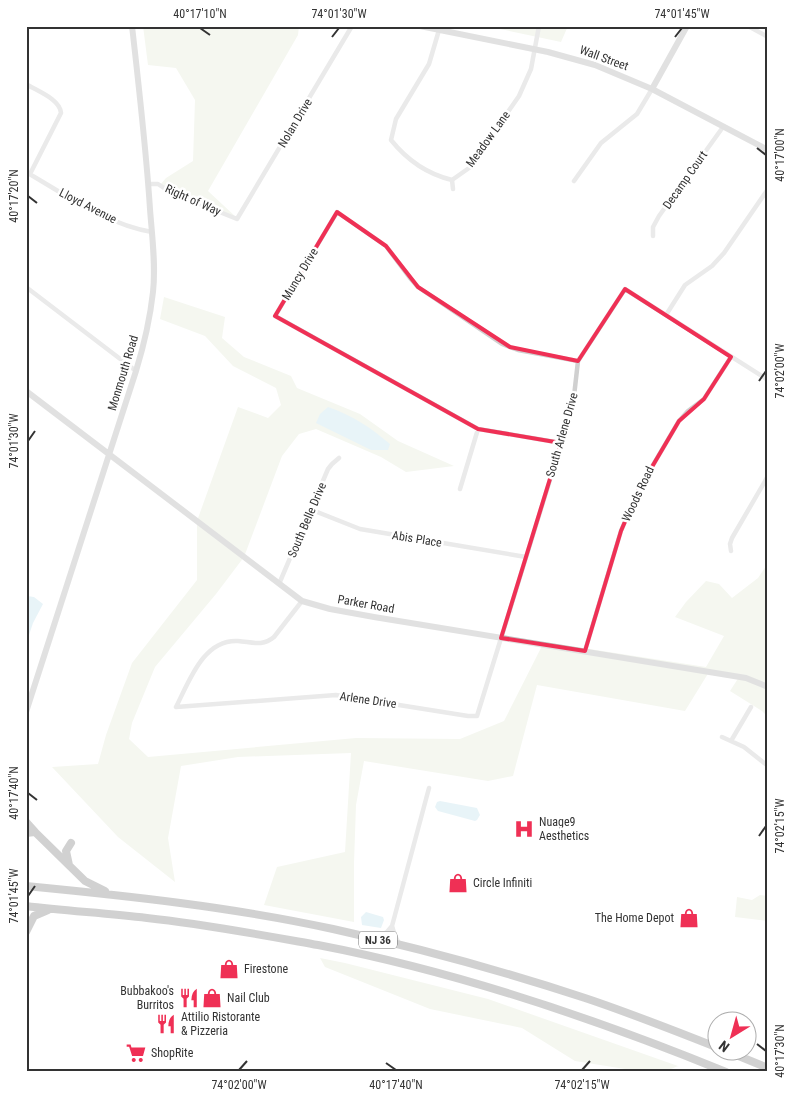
<svg xmlns="http://www.w3.org/2000/svg" width="794" height="1098" font-family="'Roboto Condensed',sans-serif">
<style>
.green{fill:#e8edde}
.water{fill:#cde6ef}
.lines{fill:none;stroke-linecap:round;stroke-linejoin:round}
.street{stroke:#d0d0d0;stroke-width:4.5}
.secondary{stroke:#bdbdbd;stroke-width:6}
.highway{stroke:#9a9a9a;stroke-width:8}
.marked{fill:none;stroke:#ef3055;stroke-width:4;stroke-linejoin:round}
.ticks{fill:none;stroke:#333;stroke-width:2}
.labels{text-anchor:middle;stroke-width:5;stroke-linejoin:round;paint-order:stroke}
.shield{fill:#fff;stroke:#707070;stroke-width:1}
.shield-label{font-size:11px;font-weight:bold;fill:#333}
.street-label{font-size:12px;fill:#333;stroke:#fff}
.poi-label{font-size:12px;fill:#333;stroke:#fff;text-anchor:start}
.neatline{fill:none;stroke:#333;stroke-width:2}
.ticks-label{font-size:12px;text-anchor:middle;fill:#333}
</style>
<rect width="100%" height="100%" fill="#fff"/>
<path class="green" d="M143,26H299L298,35L208,191L237,218L160,187V185L166,178L193,161L195,100L176,68L148,65Z
M486,26H568L561,42Z
M164,297L225,317L222,338L244,357L291,376L297,388L360,414L398,441L454,466L406,472L381,457L316,429L299,434L282,456L244,557L216,594L155,667L132,723L129,739L148,757L356,738L460,739L504,721L544,642L706,667L724,636L675,617L686,602L706,581L719,584L732,598L758,578L768,563V717L762,711L730,691L739,677L709,672L685,711L537,685L513,776L488,781L364,761L356,805L354,863V922L264,905L277,867L345,852L351,753L238,757L181,766L168,838L175,882L118,837L52,767L98,764L106,735L132,663L197,580V521L238,407L268,418L281,405L276,388L233,366L205,336L160,319Z
M760,895L768,896V921L735,917L737,897L752,900Z
M320,958L345,963L488,999L695,1072L678,1066L664,1072H644L575,1061L522,1028L430,1009L325,967Z"/>
<path class="water" d="M328,407C352,415 371,428 390,444L388,450H371L316,423L320,414Z
M27,596L34,597L43,604L33,623L26,644Z
M440,801L477,808L480,815L477,820L475,821L438,811L435,807L437,802Z
M366,912L383,917L384,920L381,928L362,925L361,917Z"/>
<g class="lines">
<path class="street" d="M748,26L768,37
M439,30L429,64L396,119L391,140C407,160 427,174 452,180L469,168L519,96L531,69L539,26
M26,84C37,91 60,99 61,113L30,174
M26,172C66,195 106,224 152,232
M452,180L453,189
M574,181L601,143L637,114L652,89
M149,184H158L170,192L237,219L352,26
M337,212L386,246L410,278L418,287L502,344L518,350L578,361
M653,236V227L659,216L723,127
M26,287L136,371
M625,289L768,380
M666,315L685,285L712,266L724,253L768,189
M275,316L478,429L561,443
M275,316L337,212
M460,489L478,429
M312,510L360,529L526,557
M731,551L730,544L732,538L768,476
M279,584L328,469L332,464L339,458
M302,601L274,637C262,647 252,642 238,641C203,639 189,682 176,707L336,695L468,716H477L573,405L578,361L625,289
M585,651L621,531L639,489L679,421L688,411L704,399L731,357
M722,737L744,747L768,766
M731,741L751,707
M392,926L395,936L399,943
M376,938L387,932L392,926L429,788"/>
<path class="secondary" d="M420,26L548,52L595,65L652,89L768,150
M652,89L687,26
M26,391L302,601L330,609L374,617L746,678L768,687
M26,712L136,371C144,345 150,319 153,292C156,265 152,236 150,209C146,148 139,87 132,26"/>
<path class="highway" d="M26,822L35,832
M26,833L35,832L85,881L105,891
M69,865L66,851L71,843
M26,886C129,896 232,907 333,929C419,948 503,971 585,998C630,1013 673,1030 716,1047
M26,906C66,911 107,913 147,918C204,924 262,935 318,945C459,972 594,1018 726,1072
M26,932L34,916L48,910
M724,1050L768,1068"/>
</g>
<path d="M0 0H794V1098H0ZM337,212L386,246L418,287L510,347L578,361L625,289L731,357L704,399L679,421L639,489L621,531L585,651L501,638L561,443L478,429L275,316Z" fill="#fff" fill-opacity=".55" fill-rule="evenodd"/>
<path class="marked" d="M337,212L386,246L418,287L510,347L578,361L625,289L731,357L704,399L679,421L639,489L621,531L585,651L501,638L561,443L478,429L275,316Z"/>
<path class="ticks" d="M200,28L210,35M332,37L339,28M675,37L682,28M757,148L766,155M28,196L37,203M759,381L766,371M28,441L35,431M28,793L37,800M759,836L766,826M28,896L35,886M757,1044L766,1051M386,1063L396,1070M239,1070L247,1061M582,1070L590,1061"/>
<defs>
<symbol id="hospital-bare" viewBox="-9 -9 18 18"><path d="M-5-5h3v3.5h4V-5h3V5h-3V1.5h-4V5h-3Z" fill="#ef3055" stroke="#fff" stroke-width="2.5" paint-order="stroke"/></symbol>
<symbol id="shop-bare" viewBox="-9 -9 18 18"><path d="M-5-2.5h2.3a2.7 3.5 0 0 1 5.4 0H5L5.5 6h-11ZM-1.5-2.5h3a1.5 2.3 0 0 0-3 0Z" fill="#ef3055" stroke="#fff" stroke-width="2.5" paint-order="stroke"/></symbol>
<symbol id="restaurant-bare" viewBox="-9 -9 18 18"><path d="M-5-6h1v4h1v-4h1v4h1v-4h1v5L-1.5 .5V6h-2V.5L-5-1ZM5-6V6H3V1.5H1.5Q1.5-4 5-6Z" fill="#ef3055" stroke="#fff" stroke-width="2.5" paint-order="stroke"/></symbol>
<symbol id="supermarket-bare" viewBox="-9 -9 18 18"><path d="M-6-5.5h2.5l.6 2H6L4.5 2H-2.5L-4.4-4H-6ZM-1.5 3.2a1.3 1.3 0 1 0 .1 0ZM3 3.2a1.3 1.3 0 1 0 .1 0Z" fill="#ef3055" stroke="#fff" stroke-width="2.5" paint-order="stroke"/></symbol>
</defs>
<g fill-rule="evenodd">
<use href="#hospital-bare" x="510" y="815" width="28" height="28"/>
<use href="#shop-bare" x="444" y="869" width="28" height="28"/>
<use href="#shop-bare" x="675" y="904" width="28" height="28"/>
<use href="#shop-bare" x="215" y="955" width="28" height="28"/>
<use href="#restaurant-bare" x="175" y="984" width="28" height="28"/>
<use href="#shop-bare" x="198" y="984" width="28" height="28"/>
<use href="#restaurant-bare" x="152" y="1010" width="28" height="28"/>
<use href="#supermarket-bare" x="122" y="1039" width="28" height="28"/>
</g>
<g class="labels">
<rect class="shield" x="359" y="931.5" width="38" height="17" rx="4"/>
<g class="shield-label">
<text x="378" y="944">NJ 36</text>
</g>
<g class="street-label">
<text transform="translate(604 58) rotate(20)" y="4">Wall Street</text>
<text transform="translate(295 123) rotate(-59)" y="4">Nolan Drive</text>
<text transform="translate(488 139) rotate(-54)" y="4">Meadow Lane</text>
<text transform="translate(685 180) rotate(-55)" y="4">Decamp Court</text>
<text transform="translate(193 200) rotate(24)" y="4">Right of Way</text>
<text transform="translate(88 206) rotate(27)" y="4">Lloyd Avenue</text>
<text transform="translate(300 274) rotate(-59)" y="4">Muncy Drive</text>
<text transform="translate(123 373) rotate(-73)" y="4">Monmouth Road</text>
<text transform="translate(562 435) rotate(-74)" y="4">South Arlene Drive</text>
<text transform="translate(638 494) rotate(-65)" y="4">Woods Road</text>
<text transform="translate(307 520) rotate(-67)" y="4">South Belle Drive</text>
<text transform="translate(417 539) rotate(9)" y="4">Abis Place</text>
<text transform="translate(366 604) rotate(10)" y="4">Parker Road</text>
<text transform="translate(368 700) rotate(8)" y="4">Arlene Drive</text>
</g>
<g class="poi-label">
<text x="539" y="826">Nuage9<tspan x="539" dy="14">Aesthetics</tspan></text>
<text x="473" y="887">Circle Infiniti</text>
<text x="674" y="922" text-anchor="end">The Home Depot</text>
<text x="244" y="973">Firestone</text>
<text x="174" y="995" text-anchor="end">Bubbakoo's<tspan x="174" dy="14">Burritos</tspan></text>
<text x="227" y="1002">Nail Club</text>
<text x="181" y="1021">Attilio Ristorante<tspan x="181" dy="14">&amp; Pizzeria</tspan></text>
<text x="151" y="1057">ShopRite</text>
</g>
</g>
<rect width="794" height="1098" fill="none" stroke="#ffffff" stroke-width="55"/>
<g transform="translate(732 1036) rotate(217)"><circle r="24" fill="#ffffff" stroke="#adadad"/>
<path d="M0-4L9 19L0 12L-9 19Z" fill="#ef3055"/>
<text y="-8" font-size="14" font-weight="bold" text-anchor="middle" fill="#333333">N</text>
</g>
<rect x="28" y="28" width="738" height="1042" class="neatline"/>
<g class="ticks-label">
<text x="200" y="18">40°17'10"N</text>
<text x="339" y="18">74°01'30"W</text>
<text x="682" y="18">74°01'45"W</text>
<text transform="translate(780 155) rotate(-90)" y="4">40°17'00"N</text>
<text transform="translate(14 196) rotate(-90)" y="4">40°17'20"N</text>
<text transform="translate(780 371) rotate(-90)" y="4">74°02'00"W</text>
<text transform="translate(14 441) rotate(-90)" y="4">74°01'30"W</text>
<text transform="translate(14 793) rotate(-90)" y="4">40°17'40"N</text>
<text transform="translate(780 826) rotate(-90)" y="4">74°02'15"W</text>
<text transform="translate(14 896) rotate(-90)" y="4">74°01'45"W</text>
<text transform="translate(780 1051) rotate(-90)" y="4">40°17'30"N</text>
<text x="239" y="1089">74°02'00"W</text>
<text x="396" y="1089">40°17'40"N</text>
<text x="582" y="1089">74°02'15"W</text>
</g>
</svg>
